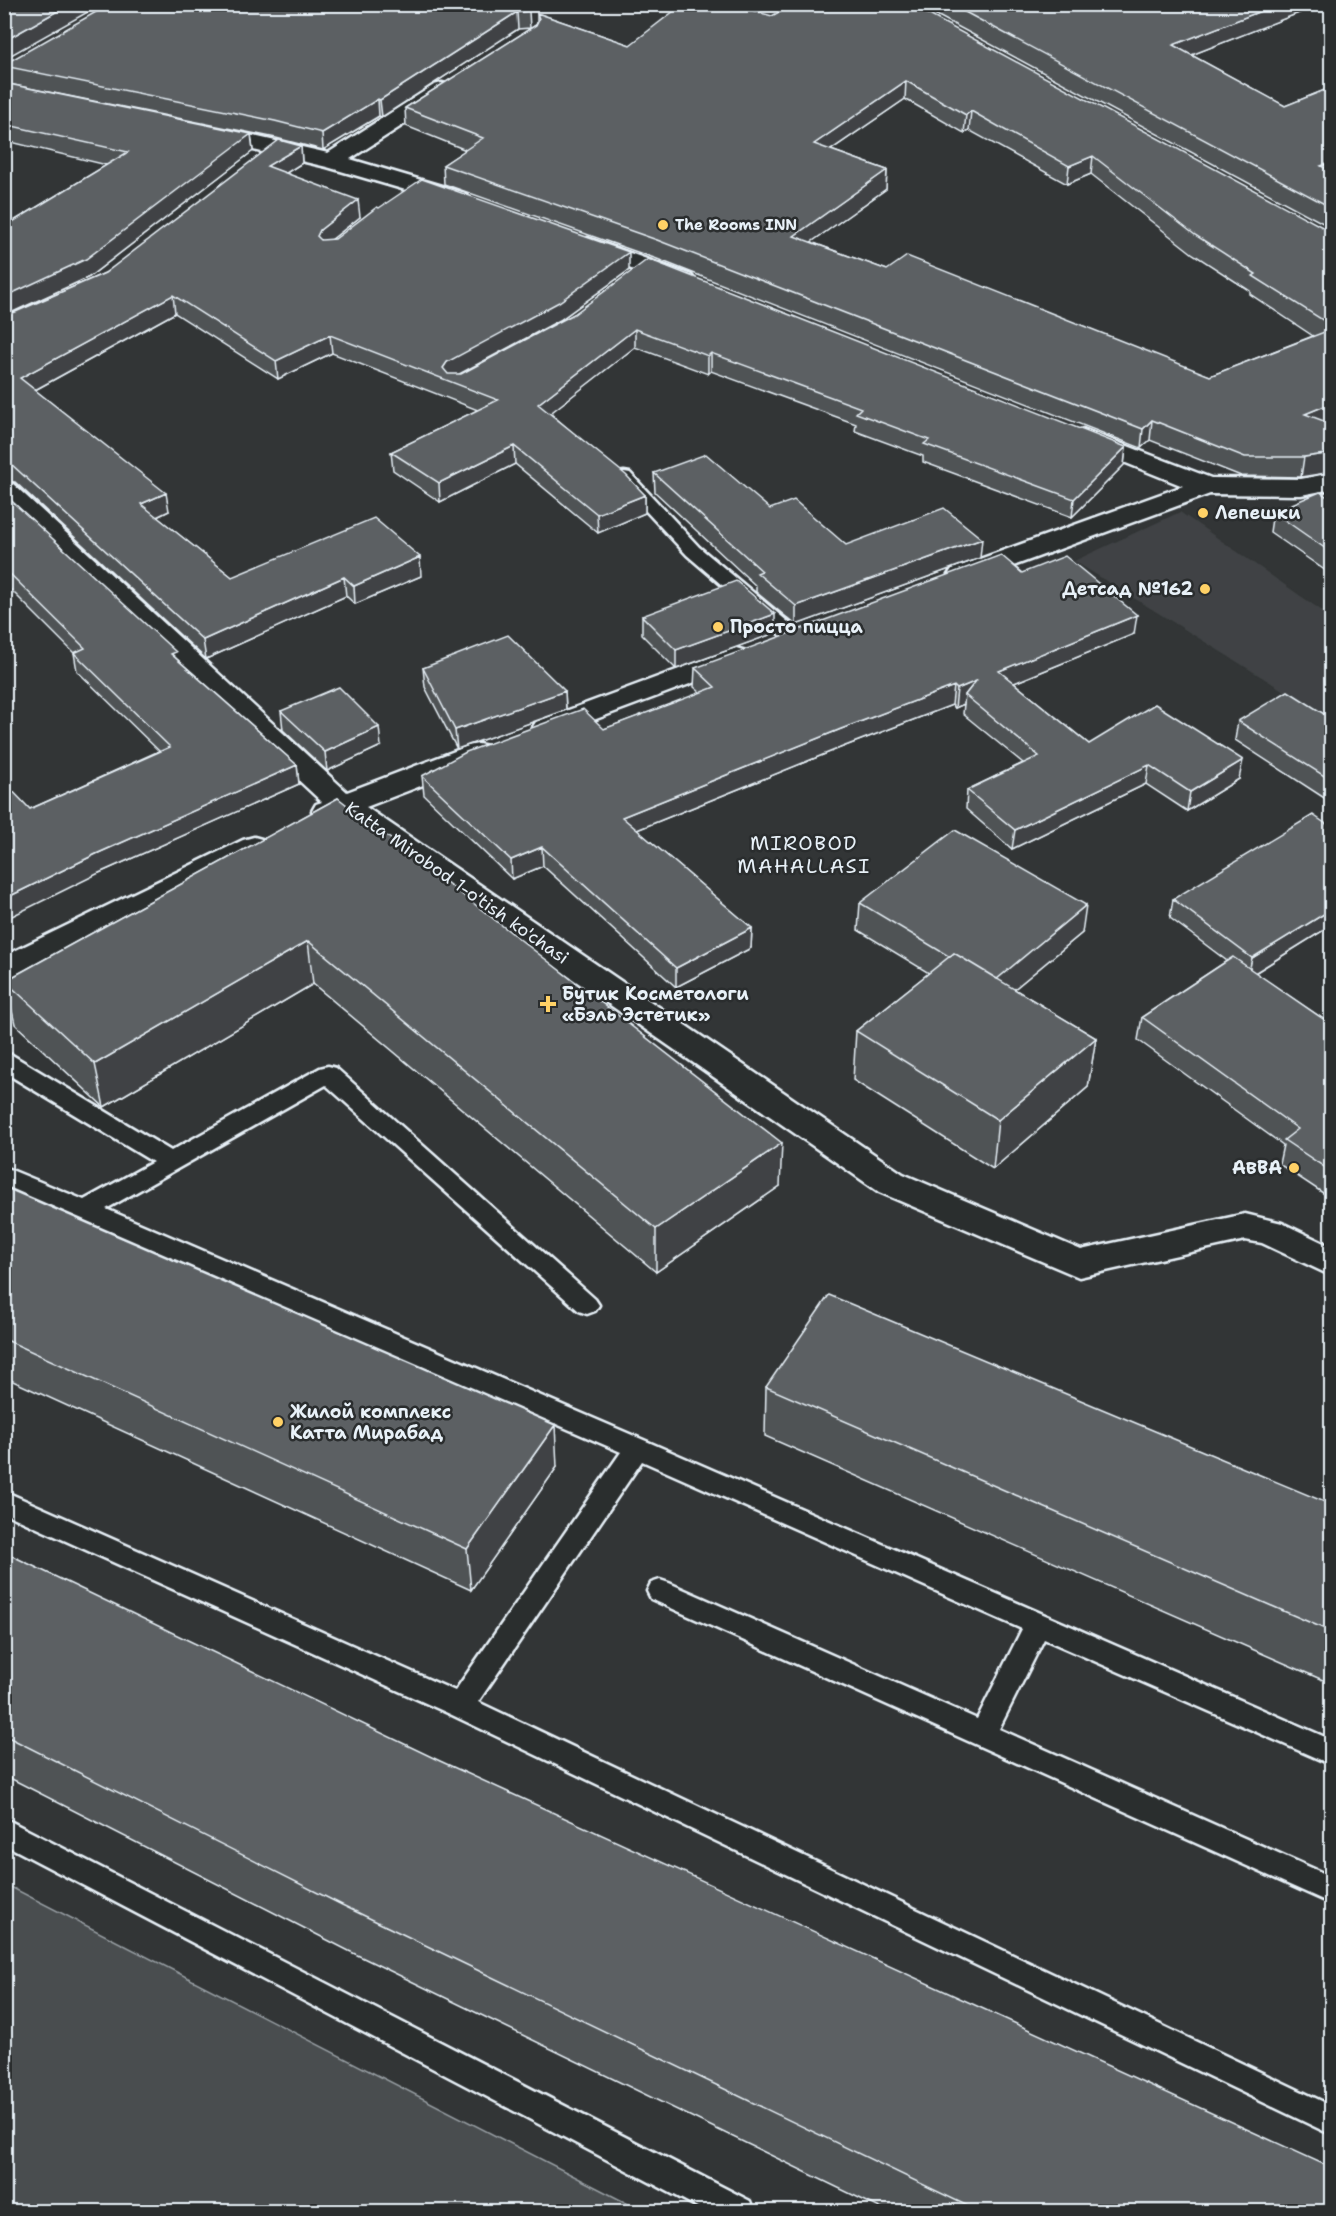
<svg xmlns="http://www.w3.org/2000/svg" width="1336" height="2216" font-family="'Shantell Sans',sans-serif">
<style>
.built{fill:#3f4244}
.green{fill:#494d4f;stroke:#989fa4;stroke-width:1.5}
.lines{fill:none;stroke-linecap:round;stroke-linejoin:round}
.lane-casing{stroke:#e8f1f8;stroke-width:5}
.street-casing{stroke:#e8f1f8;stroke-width:5}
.lane{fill:#2a2d2e;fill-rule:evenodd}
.street{fill:#2a2d2e;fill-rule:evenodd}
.wall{fill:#4f5355;stroke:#e8f1f8;stroke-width:1.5;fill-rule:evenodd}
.shaded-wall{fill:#404345;stroke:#e8f1f8;stroke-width:1.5}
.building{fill:#5c6063;stroke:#e8f1f8;stroke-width:1.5}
.poi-dot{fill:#ffd166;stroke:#2a2d2e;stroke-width:2}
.labels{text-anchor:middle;stroke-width:5;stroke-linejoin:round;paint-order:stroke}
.far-poi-label{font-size:15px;font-weight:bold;fill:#e8f1f8;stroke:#2a2d2e;text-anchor:start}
.poi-label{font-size:18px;font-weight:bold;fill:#e8f1f8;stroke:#2a2d2e;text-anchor:start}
.street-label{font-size:18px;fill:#e8f1f8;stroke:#2a2d2e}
.neighbourhood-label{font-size:20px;letter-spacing:1.5px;fill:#e8f1f8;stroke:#2a2d2e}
</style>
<rect width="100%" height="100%" fill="#323536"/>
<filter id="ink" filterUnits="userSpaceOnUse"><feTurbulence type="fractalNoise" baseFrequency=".0167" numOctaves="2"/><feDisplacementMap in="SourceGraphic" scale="12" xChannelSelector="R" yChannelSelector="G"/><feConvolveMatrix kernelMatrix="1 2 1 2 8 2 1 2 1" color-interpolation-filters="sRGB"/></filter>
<g filter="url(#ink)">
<path class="built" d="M1180,512L1331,617V704L1318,712L1074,561Z"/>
<path class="green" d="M4,1884H5L642,2211H5Z"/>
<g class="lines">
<defs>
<path id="lane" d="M624,472L630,473L699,547L800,632L802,636L800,640H786L687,555L618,481L615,477L618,473Z
M4,1053L12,1055L171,1151L320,1068L328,1066L336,1068L595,1299L599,1305L595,1311L587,1314L579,1311L326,1085L106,1209L646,1441L1332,1740V1765L1044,1639L999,1729L1332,1877V1904L651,1599L647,1591L651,1583L660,1580L669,1583L977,1719L1022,1629L642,1461L478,1702L1332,2106V2135L450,1714L4,1513V1491L455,1691L621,1452L4,1185V1167L84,1200L153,1162L4,1072Z
M4,1818L750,2201L754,2212H707L4,1844Z"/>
<path id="street" d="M442,83L450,85L453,90L450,95L350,159L465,193L469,198L465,203L457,205L327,167L201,138L198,133L201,128L209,126L328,153L434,85Z
M588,238L691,275L695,280L691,285L683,287L675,285L580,250L576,245L580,240Z
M1083,429L1211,478L1301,479L1332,473V489L1301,495L1210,494L972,581L962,583L952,581L948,575L952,569L1183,486L1074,442L1070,437L1074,432Z
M4,482L13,484L347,792L468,746L478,744L488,746L493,753L488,760L366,807L903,1174L1081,1250L1245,1214L1282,1223L1332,1247V1276L1262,1243L1245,1240L1079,1277L879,1192L340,817L327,821L316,818L312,811L316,804L322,802L4,505Z
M736,648L746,651L750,657L746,663L556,734L546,737L536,734L532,728L536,722Z
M254,837L265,840L269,847L265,854L15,977L4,980V956L243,840Z"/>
</defs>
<use href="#lane" class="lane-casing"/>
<use href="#street" class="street-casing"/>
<use href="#lane" class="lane"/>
<use href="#street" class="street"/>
</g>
<path class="wall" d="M729,4L1326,229L1332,230V421L1327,422L1332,424V472L1301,477L1241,476L1150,440L1141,448L657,259L444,184L443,165L466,150L406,126L405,108L536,25L537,23V13L630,45ZM905,99L964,133L969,130L1067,184L1091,174L1193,254L1250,291V294L1313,336L1210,376L887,270L811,242L886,189L887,170L831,150Z
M916,4H1322L1191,55L1285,106L1332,87V228Z
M529,11L530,28L518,29L382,117L379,116L323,150L276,138L4,83V61Z
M4,83L251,134L253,151L89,277L4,316V227L107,165L11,142L4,147Z
M301,146L302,163L286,173L360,217L332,239L629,270L560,320L459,374H461L574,314L1126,447L1124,465L1072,517L923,462V456L855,431L856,424L711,371L708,374L635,347L550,413L645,495V513L598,533L515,464L440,502L393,470L391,452L478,410L332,353L278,379L175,313L35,390L169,511L157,517L232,577L421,576L355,604L346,596L206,659L15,482L4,481V317L105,273Z
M654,473L770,509L846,545L980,558L796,625L756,592V586L655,492Z
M4,494L177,659L297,765L299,784L99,873L30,809L159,751L77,671L74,653L4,583Z
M1326,496L1332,568L1326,571L1270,532L1273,512Z
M1022,573L1134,634L1014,683L1089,744L1239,779L1187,811L1146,784L1012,849L966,809L967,790L1023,763L963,714L964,704L955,708L952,705L840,748L637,830L752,928L751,948L676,987L543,866L512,879L424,795L422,776L604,729L701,693L694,687L695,668Z
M642,616L775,633L676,669L642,635Z
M423,668L565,691L566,710L457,749L425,687Z
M281,711L381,746L327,771L283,730Z
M1332,719V803L1235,740L1238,721Z
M338,798L780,1186L656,1272L313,984L104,1107L15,1024L5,981Z
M1173,899L1332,925L1255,973L1332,1025V1199L1279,1164L1283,1145L1138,1040L1142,1017L1227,961L1170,918Z
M860,903L1082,933L1014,989L1096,1038L1088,1087L993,1169L853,1080L856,1031L929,973L858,930Z
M4,1187L557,1467L471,1590L4,1377Z
M766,1387L1332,1505V1684L765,1436Z
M4,1552L1332,2211H886L349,1951L4,1775Z"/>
<path class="shaded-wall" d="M70,4H102L4,59V41Z
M1279,4H1322L1171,63L1173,45Z
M517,12L518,29L382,117L380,100Z
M906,81L905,99L813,162L814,144Z
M378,99L379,116L323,150L322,133Z
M971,111L969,130L964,133L966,115Z
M8,125L11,142L4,147V128Z
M251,134L253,151L89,277L4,316V297Z
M301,146L302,163L269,184L267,166Z
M1093,156L1091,174L1067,184L1069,166Z
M1332,162V179L1321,166Z
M887,170L886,189L793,255L794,236Z
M358,200L360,217L322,247L317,236L320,230Z
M629,252V270L560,320L448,380L443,368L447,362Z
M173,295L175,313L24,396L20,378Z
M635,329V347L539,422L538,404Z
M330,335L332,353L278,379L276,361Z
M711,353V371L708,374V356Z
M1332,403V421L1302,433L1305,414Z
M1152,420L1150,440L1141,448L1143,429Z
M514,446L515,464L440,502L439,483Z
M1126,447L1124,465L1072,517L1074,499Z
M1332,453V472L1301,477L1304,457Z
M166,493L169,511L144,523L141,504Z
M645,495V513L598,533L597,514Z
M982,539L980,558L796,625V606Z
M1332,550V568L1326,571L1329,551Z
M420,557L421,576L355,604L354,586Z
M344,577L346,596L206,659L203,640Z
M775,614V633L676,669V650Z
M1137,615L1134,634L997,690L999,671Z
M976,681L965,695L964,704L955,708L957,689Z
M954,686L952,705L840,748L622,836V817L841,729Z
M565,691L566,710L457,749L455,730Z
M379,727L381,746L327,771L325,752Z
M1243,760L1239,779L1187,811L1190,792Z
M297,765L299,784L99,873L4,920V899L96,854Z
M1149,765L1146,784L1012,849L1015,830Z
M542,847L543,866L512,879L511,860Z
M1086,905L1082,933L989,1010L992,982Z
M1332,909V925L1248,977L1252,958Z
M752,928L751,948L676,987V968Z
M308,941L313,984L104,1107L95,1064Z
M1332,1035V1054L1325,1039Z
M1096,1038L1088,1087L993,1169L998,1120Z
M782,1143L780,1186L656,1272V1229Z
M555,1425L557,1467L471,1590L467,1549Z"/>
<path class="building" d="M4,4H70L4,41Z
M110,4H510L529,11L517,12L380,100L378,99L322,133L275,121L4,66V61H10Z
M683,4H729L772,16L793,4H909L1326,229L1332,230V326L1253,276L1256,274L1195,235L1093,156L1069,166L971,111L966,115L906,81L814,144L887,170L794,236L887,270L907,256L1210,376L1332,329V403L1305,414L1332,424V453L1304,457H1245L1152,420L1143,429L657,240L443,165L483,138L405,108L536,25L539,19L537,13L630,45Z
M950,4H1279L1173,45L1285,106L1332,87V162L1321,166L1332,172V208Z
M4,83L251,134L86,259L4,297V227L128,152L8,125L4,128Z
M279,140L301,146L267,166L358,200L320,230L317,236L321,240L335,239L377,207L379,208L422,179L629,252L559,302L447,362L443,368L448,374H461L574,314L648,259L1126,447L1074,499L924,444L929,440L856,413L861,408L711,353L708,356L635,329L538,404L626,475L645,495L597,514L514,446L439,483L391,452L498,400L330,335L276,361L173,295L20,378L166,493L141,504L232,577L374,518L420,557L354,586L344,577L203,640L11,464L4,463V317L105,273Z
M706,454L770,509L794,500L846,545L944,508L982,539L796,606L757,573L762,571L654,473Z
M1320,492L1326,496H1332V550L1329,551L1273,512Z
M4,494L176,652L171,654L297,765L96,854L4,899V782L30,809L170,747L74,653L85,648L4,568Z
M1001,555L1022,573L1065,556L1137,615L999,671L1089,744L1155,704L1243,760L1190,792L1149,765L1015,830L967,790L1039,756L965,695L976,681L957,689L954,686L841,729L622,817L752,928L676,968L542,847L511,860L422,776L466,752L583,709L604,729L715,687L695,668Z
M736,581L775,614L676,650L642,616Z
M508,635L565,691L455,730L423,668Z
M339,687L379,727L325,752L281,711Z
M1288,691L1332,719V781L1238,721Z
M338,798L782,1143L656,1229L308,941L95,1064L5,981Z
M1313,815L1332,828V909L1252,958L1173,899Z
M955,830L1086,905L997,979L954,953L950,957L860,903Z
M954,953L1096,1038L998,1120L856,1031Z
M1233,957L1332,1025V1035L1325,1039L1332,1043V1172L1284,1140L1298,1129L1142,1017Z
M4,1187L555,1425L467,1549L4,1339Z
M829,1295L1332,1505V1632L766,1387Z
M4,1552L440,1761L1332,2168V2211H978L342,1905L4,1735Z"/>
</g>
<g class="poi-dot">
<circle cx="663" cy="225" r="6"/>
<circle cx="1203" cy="513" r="6"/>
<circle cx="1205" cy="589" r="6"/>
<circle cx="718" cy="627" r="6"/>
<path d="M545 995h6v6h6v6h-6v6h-6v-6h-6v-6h6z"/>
<circle cx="1294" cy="1168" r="6"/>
<circle cx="278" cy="1422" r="6"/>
</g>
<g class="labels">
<g class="far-poi-label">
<text x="675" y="230">The Rooms INN</text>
</g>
<g class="poi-label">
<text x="1215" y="519">Лепешки</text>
<text x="1193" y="595" text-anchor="end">Детсад №162</text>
<text x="730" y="633">Просто пицца</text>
<text x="562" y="1000">Бутик Косметологи<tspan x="562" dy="21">«Бэль Эстетик»</tspan></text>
<text x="1282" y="1174" text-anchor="end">ABBA</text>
<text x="290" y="1418">Жилой комплекс<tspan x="290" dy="21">Катта Мирабад</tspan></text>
</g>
<g class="street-label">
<text transform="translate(457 883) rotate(35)" y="6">Katta Mirobod 1-o'tish ko'chasi</text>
</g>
<g class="neighbourhood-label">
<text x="804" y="850">MIROBOD<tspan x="804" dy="23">MAHALLASI</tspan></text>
</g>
</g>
<rect width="1336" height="2216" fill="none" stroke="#2a2d2e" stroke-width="24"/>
<rect x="12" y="12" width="1312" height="2192" fill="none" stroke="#e8f1f8" stroke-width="2" filter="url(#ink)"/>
</svg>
